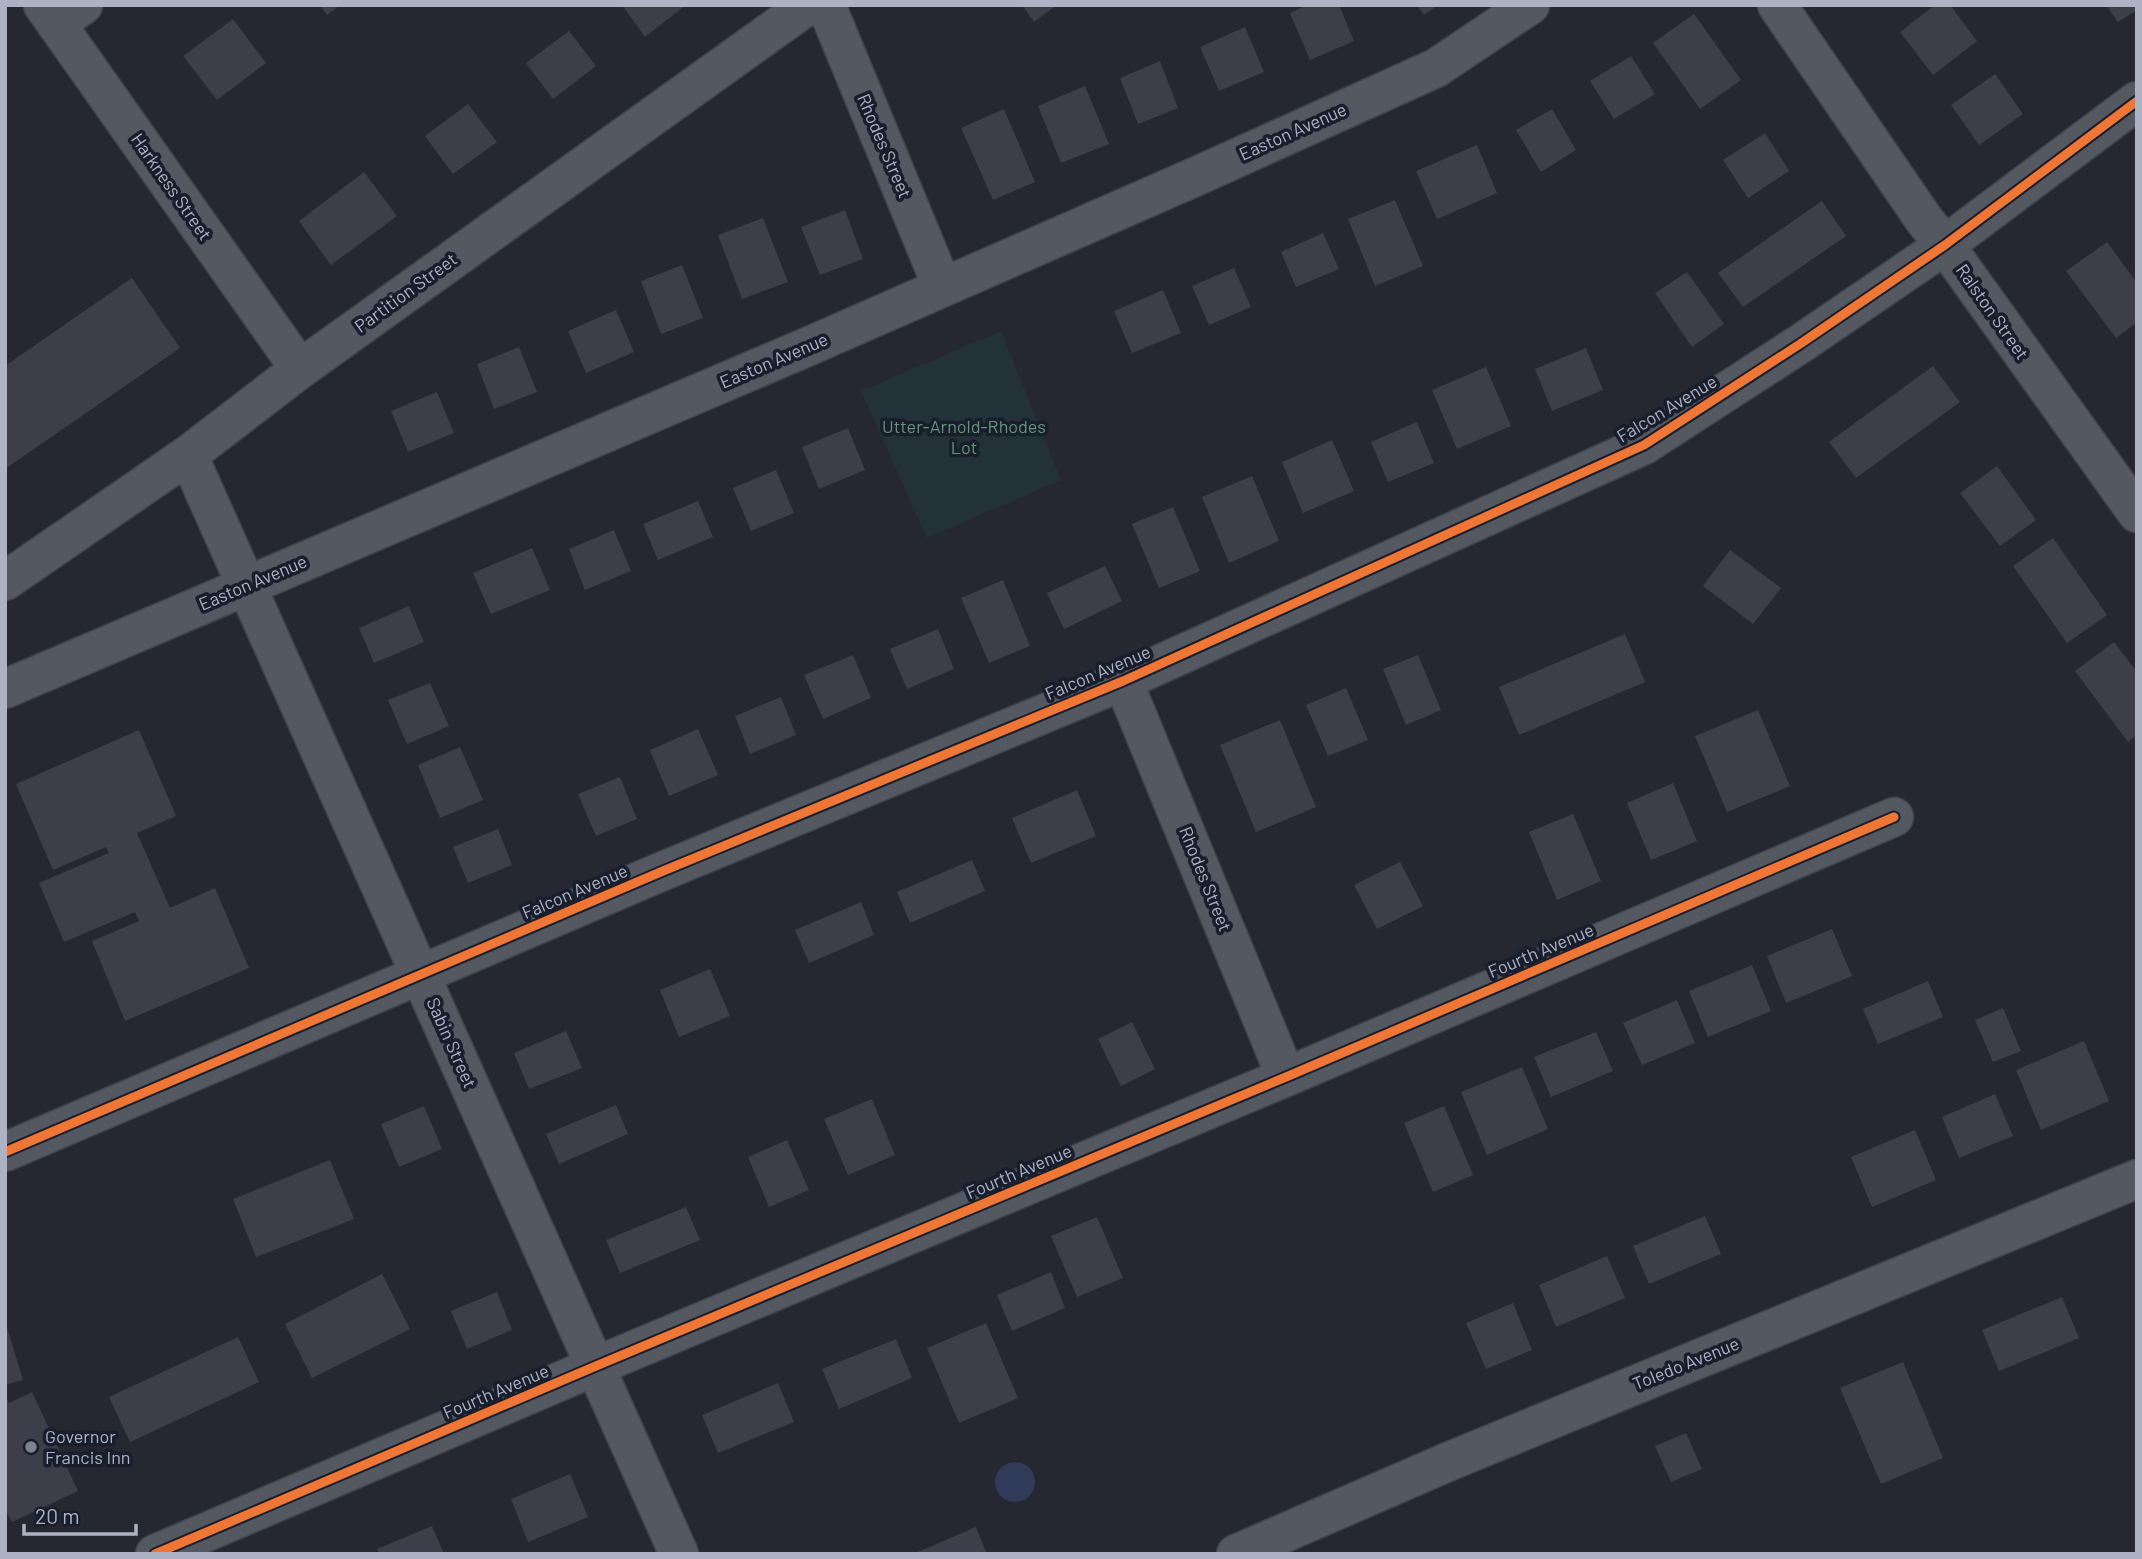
<svg xmlns="http://www.w3.org/2000/svg" width="2142" height="1559" font-family="Barlow,sans-serif">
<style>
.green{fill:#223238}
.water{fill:#2f3b59}
.building{fill:#3c3f49}
.lines{fill:none;stroke-linecap:round;stroke-linejoin:round}
.minor-casing{stroke:#41434b;stroke-width:41}
.minor{stroke:#545860;stroke-width:38}
.cycleway-casing{stroke:#181e2c;stroke-width:13}
.cycleway{stroke:#f07635;stroke-width:9}
.poi-dot{fill:#7d8291;stroke:#181e2c;stroke-width:2.5}
.labels{text-anchor:middle;stroke-width:7;stroke-linejoin:round;paint-order:stroke}
.street-label{font-size:18px;fill:#adb3c5;stroke:#181e2c}
.park-label{font-size:18px;fill:#649677;stroke:#181e2c}
.poi-label{font-size:18px;fill:#adb3c5;stroke:#181e2c;text-anchor:start}
</style>
<rect width="100%" height="100%" fill="#252831"/>
<path class="green" d="M1001,331L1061,480L927,538L861,391Z"/>
<path class="water" d="M995 1482a20 20 0 1 1 40 0a20 20 0 1 1-40 0Z"/>
<path class="building" d="M320,5H340L327,15Z
M622,5H686L645,37Z
M1022,5H1057L1034,22Z
M1307,5H1339L1354,41L1310,60L1290,13Z
M1417,5H1438L1424,15Z
M1935,5H1950L1977,41L1933,75L1900,32Z
M2106,5H2137V10L2118,22Z
M1694,14L1741,80L1700,109L1653,43Z
M233,19L266,63L217,100L183,56Z
M1245,27L1264,72L1219,91L1200,47Z
M569,31L596,66L553,99L526,63Z
M1631,56L1655,94L1614,119L1590,81Z
M1160,61L1178,108L1138,124L1120,78Z
M1995,74L2023,114L1979,145L1951,105Z
M1085,86L1109,144L1061,163L1038,106Z
M468,104L497,142L453,174L425,136Z
M1004,109L1035,182L993,200L961,128Z
M1552,109L1576,150L1541,172L1516,130Z
M1765,133L1789,171L1748,198L1723,160Z
M1477,145L1497,193L1437,219L1416,171Z
M364,172L397,216L331,265L299,221Z
M1395,200L1423,266L1375,286L1348,219Z
M1822,201L1846,236L1743,307L1718,273Z
M845,210L863,259L820,275L801,227Z
M763,218L788,282L742,299L718,235Z
M1323,233L1339,269L1296,287L1281,252Z
M2107,242L2137,283V322L2116,338L2066,271Z
M682,265L703,318L661,334L641,281Z
M1234,268L1251,307L1209,325L1192,286Z
M1687,272L1724,324L1692,347L1655,293Z
M132,278L180,348L5,469V366Z
M1163,290L1181,333L1132,353L1114,311Z
M616,310L634,352L586,373L568,331Z
M519,347L537,392L494,409L477,364Z
M1586,348L1603,390L1552,411L1535,369Z
M1933,366L1960,402L1856,478L1829,442Z
M1486,367L1511,426L1457,449L1432,390Z
M437,392L454,433L408,452L391,411Z
M1417,422L1434,463L1388,482L1371,442Z
M848,428L865,470L819,489L802,447Z
M1332,440L1354,491L1303,513L1282,462Z
M1997,466L2036,520L2000,546L1960,493Z
M776,470L794,513L751,531L733,488Z
M1252,476L1279,541L1229,563L1202,497Z
M698,501L713,537L658,560L643,524Z
M1173,507L1200,571L1159,588L1132,524Z
M614,530L631,571L585,590L569,549Z
M2053,538L2107,615L2067,643L2013,566Z
M532,548L550,590L491,614L473,573Z
M1730,550L1781,588L1753,624L1703,586Z
M1105,566L1122,601L1064,629L1047,593Z
M1003,580L1030,646L989,663L961,598Z
M409,606L424,642L374,663L359,628Z
M938,629L954,669L907,689L890,649Z
M1625,634L1645,682L1519,735L1499,687Z
M2114,642L2137,672V735L2128,742L2075,671Z
M853,655L871,698L823,719L804,675Z
M1418,655L1441,710L1406,725L1383,669Z
M430,683L449,726L407,744L388,700Z
M1346,688L1368,740L1328,756L1306,705Z
M781,697L796,735L750,754L735,716Z
M1758,710L1790,786L1727,812L1695,736Z
M1280,720L1316,807L1256,832L1220,745Z
M698,729L718,775L669,796L650,750Z
M139,730L176,816L137,833L170,908L215,888L249,968L125,1021L92,941L139,921L135,912L64,942L39,883L109,853L106,847L53,870L16,784Z
M460,747L483,800L440,818L418,765Z
M620,777L637,819L596,836L578,794Z
M1673,783L1697,841L1651,860L1627,803Z
M1077,790L1096,836L1031,863L1012,818Z
M1573,814L1601,881L1557,900L1529,832Z
M498,829L512,865L468,883L453,847Z
M972,860L985,891L910,923L897,892Z
M1400,862L1423,906L1377,929L1354,885Z
M861,902L874,935L809,963L795,930Z
M1832,929L1852,976L1786,1003L1767,956Z
M1752,965L1771,1011L1708,1037L1689,991Z
M710,969L730,1016L679,1037L660,990Z
M1928,981L1943,1017L1878,1044L1863,1009Z
M1677,1000L1695,1043L1642,1065L1623,1023Z
M2003,1008L2021,1051L1993,1062L1975,1020Z
M1132,1022L1155,1069L1121,1086L1098,1039Z
M566,1031L582,1068L529,1089L514,1053Z
M1596,1032L1613,1071L1551,1097L1534,1057Z
M2084,1041L2109,1101L2041,1130L2016,1070Z
M1522,1067L1548,1129L1487,1155L1461,1092Z
M1995,1094L2013,1136L1959,1158L1942,1117Z
M872,1099L895,1155L848,1175L824,1119Z
M616,1105L628,1134L559,1164L546,1134Z
M424,1106L442,1149L399,1167L381,1124Z
M1444,1106L1473,1175L1433,1192L1404,1123Z
M1915,1130L1936,1180L1872,1207L1851,1157Z
M787,1140L809,1190L769,1207L748,1157Z
M330,1160L354,1219L256,1257L233,1199Z
M686,1207L700,1240L620,1273L606,1240Z
M1705,1216L1721,1254L1649,1284L1633,1246Z
M1097,1217L1123,1278L1077,1297L1051,1236Z
M1607,1256L1625,1298L1556,1327L1539,1285Z
M1051,1272L1065,1308L1012,1331L997,1295Z
M382,1274L410,1329L312,1378L285,1324Z
M497,1292L512,1330L467,1349L451,1311Z
M2062,1297L2079,1338L1999,1371L1982,1330Z
M1513,1303L1532,1350L1486,1369L1466,1323Z
M986,1323L1018,1398L959,1423L927,1348Z
M6,1324L23,1380L5,1385V1325Z
M238,1337L259,1382L130,1442L109,1397Z
M896,1339L912,1378L839,1409L822,1369Z
M1903,1362L1943,1458L1881,1484L1840,1388Z
M778,1383L794,1422L718,1453L702,1415Z
M32,1392L78,1491L12,1522L5,1509V1394L9,1403Z
M1686,1433L1702,1469L1671,1482L1655,1446Z
M570,1474L588,1517L528,1542L511,1499Z
M432,1526L444,1554H380L377,1549Z
M976,1527L987,1554H913Z"/>
<g class="lines">
<defs>
<path id="minor" d="M43,5L300,369
M826,5L942,286
M1777,5L1925,221L1945,245L2137,513
M56,24L83,5
M188,455L679,1554
M5,581L188,455L300,369L808,5
M1123,681L1286,1077
M5,689L807,347L1197,176L1436,68L1530,5
M5,1152L663,871L1123,681L1644,445L1800,344L1945,245L2137,101
M155,1554L596,1366L1286,1077L1894,817
M1236,1554L1450,1461L2137,1179"/>
</defs>
<use href="#minor" class="minor-casing"/>
<use href="#minor" class="minor"/>
<defs>
<path id="cycleway" d="M5,1152L663,871L1123,681L1644,445L1800,344L1945,245L2137,101
M155,1554L596,1366L1286,1077L1894,817"/>
</defs>
<use href="#cycleway" class="cycleway-casing"/>
<use href="#cycleway" class="cycleway"/>
</g>
<circle class="poi-dot" cx="31" cy="1447" r="7"/>
<g class="labels">
<g class="street-label">
<text transform="translate(1293 132) rotate(-24)" y="6">Easton Avenue</text>
<text transform="translate(884 146) rotate(67)" y="6">Rhodes Street</text>
<text transform="translate(171 187) rotate(55)" y="6">Harkness Street</text>
<text transform="translate(406 293) rotate(-36)" y="6">Partition Street</text>
<text transform="translate(1992 312) rotate(55)" y="6">Ralston Street</text>
<text transform="translate(774 361) rotate(-23)" y="6">Easton Avenue</text>
<text transform="translate(1667 409) rotate(-31)" y="6">Falcon Avenue</text>
<text transform="translate(253 583) rotate(-23)" y="6">Easton Avenue</text>
<text transform="translate(1098 673) rotate(-23)" y="6">Falcon Avenue</text>
<text transform="translate(1205 879) rotate(68)" y="6">Rhodes Street</text>
<text transform="translate(575 892) rotate(-23)" y="6">Falcon Avenue</text>
<text transform="translate(1541 951) rotate(-23)" y="6">Fourth Avenue</text>
<text transform="translate(451 1043) rotate(66)" y="6">Sabin Street</text>
<text transform="translate(1019 1172) rotate(-23)" y="6">Fourth Avenue</text>
<text transform="translate(1686 1364) rotate(-22)" y="6">Toledo Avenue</text>
<text transform="translate(496 1392) rotate(-23)" y="6">Fourth Avenue</text>
</g>
<g class="park-label">
<text x="964" y="433">Utter-Arnold-Rhodes<tspan x="964" dy="21">Lot</tspan></text>
</g>
<g class="poi-label">
<text x="45" y="1443">Governor<tspan x="45" dy="21">Francis Inn</tspan></text>
</g>
</g>
<rect width="2142" height="1559" fill="none" stroke="#adb3c5" stroke-width="14"/>
<path d="M24 1524v10h112v-10" fill="none" stroke="#adb3c5" stroke-width="3.5"/>
<text x="35" y="1524" font-size="21" fill="#adb3c5" stroke="#181e2c" stroke-width="5" paint-order="stroke">20 m</text>
</svg>
